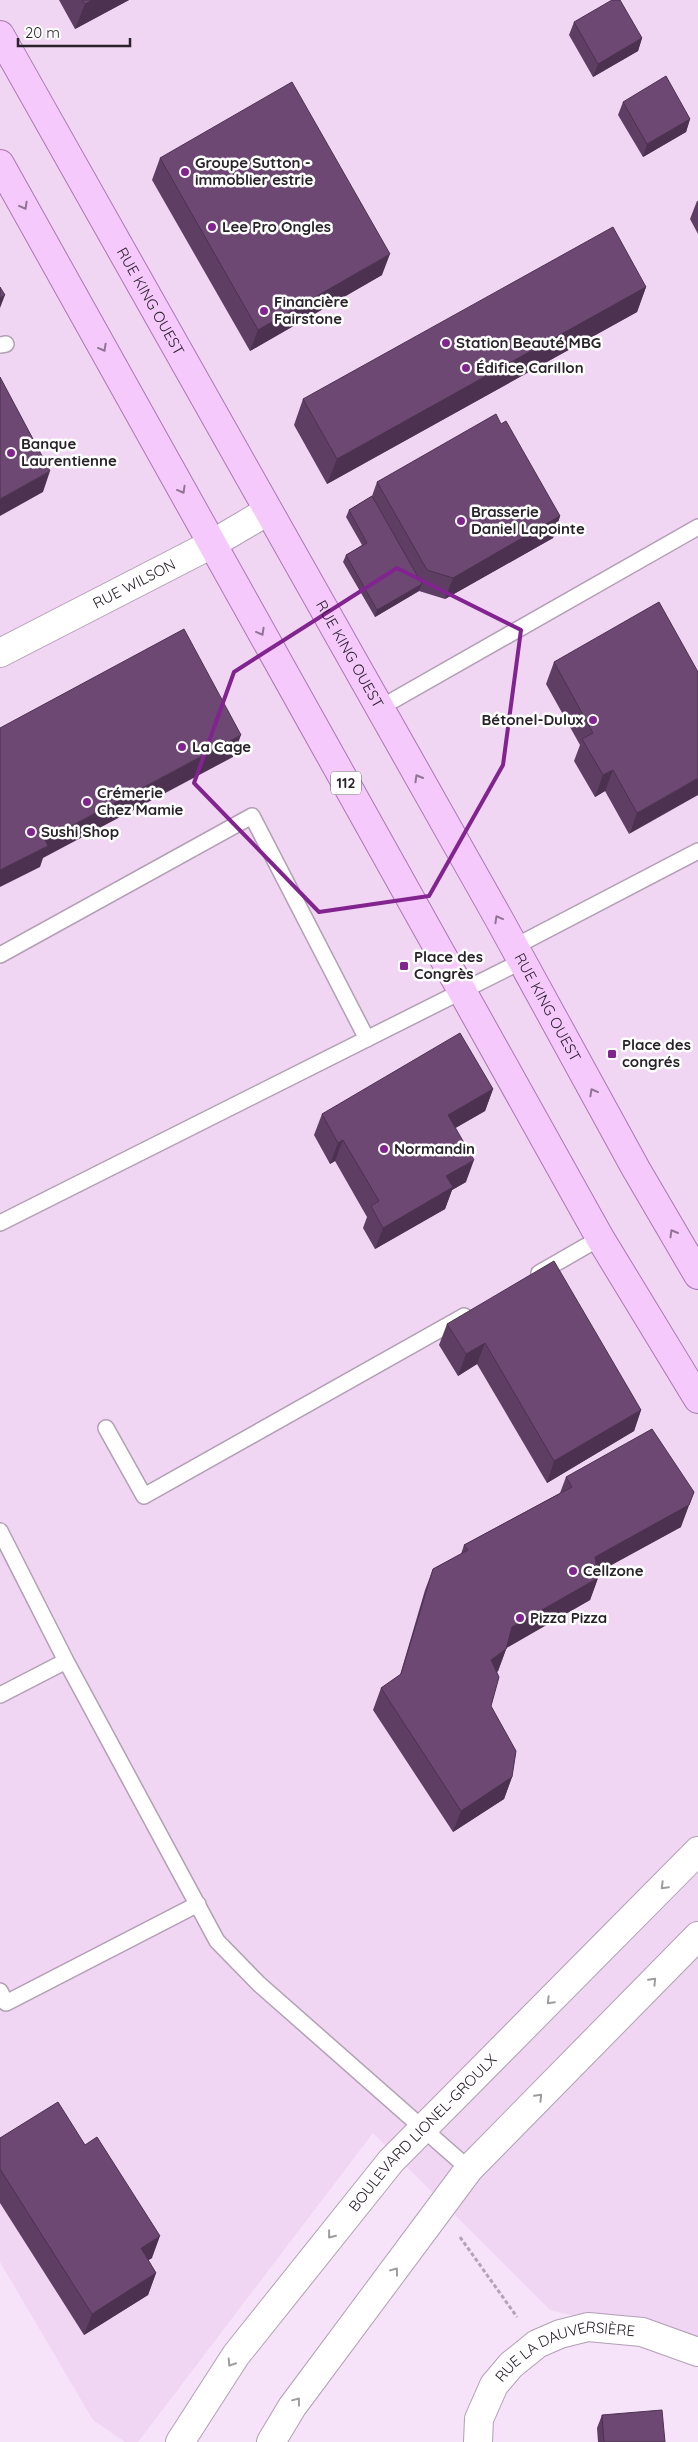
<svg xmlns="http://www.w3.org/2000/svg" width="698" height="2442" font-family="Quicksand,sans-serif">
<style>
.built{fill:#f0d6f3}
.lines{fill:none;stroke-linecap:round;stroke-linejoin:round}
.lane-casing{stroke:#b29fb4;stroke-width:18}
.street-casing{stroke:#b29fb4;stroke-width:30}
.secondary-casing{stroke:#b29fb4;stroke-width:30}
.primary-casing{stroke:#aa77b2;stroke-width:30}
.path{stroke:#b2a3b5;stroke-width:3;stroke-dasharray:4 2.5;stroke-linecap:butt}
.lane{stroke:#fff;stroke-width:15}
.street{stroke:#fff;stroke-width:28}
.secondary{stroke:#fff;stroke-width:28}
.primary{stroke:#f6c9fd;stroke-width:28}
.wall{fill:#5e3e63}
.shaded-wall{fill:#4c3250}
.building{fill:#6d4873;stroke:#4c3250}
.oneway{stroke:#907694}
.oneway2{stroke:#9f9c9f}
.marked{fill:none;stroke:#82248f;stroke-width:4;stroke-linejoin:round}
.poi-dot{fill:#82248f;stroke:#fff;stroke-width:2}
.labels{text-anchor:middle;stroke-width:5;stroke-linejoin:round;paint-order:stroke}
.shield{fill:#fff;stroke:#69646a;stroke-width:1}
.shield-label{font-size:14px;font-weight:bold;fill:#29222a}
.poi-label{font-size:15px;font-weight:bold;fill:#29222a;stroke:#fff;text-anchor:start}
.street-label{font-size:15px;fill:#29222a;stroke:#fff}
</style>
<rect width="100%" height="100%" fill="#f6e2f9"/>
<path class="built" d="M0,0H698V2352L642,2332L550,2310L373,2133L138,2442H125L93,2420L0,2262Z"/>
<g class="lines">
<defs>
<path id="lane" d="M0,345L6,344
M378,709L698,527
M514,947L698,851
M0,955L252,816L367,1039
M0,1223L522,961
M539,1273L600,1238
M106,1428L144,1496L464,1316
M0,1531L66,1661L217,1941L259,1984L469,2169
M0,1695L66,1661
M0,1991L6,2003L198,1904"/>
<g id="street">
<path id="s1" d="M0,653L212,544L268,511"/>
<path id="s2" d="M478,2442L479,2419L494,2385L511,2365L537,2344L560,2334L588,2327L642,2332L698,2352"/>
</g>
<g id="secondary">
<path id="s3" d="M180,2442L236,2355L391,2161L698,1851"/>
<path d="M271,2442L292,2407L469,2169L698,1936"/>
</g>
<g id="primary">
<path id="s4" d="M0,35L499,919L636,1169L698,1275"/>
<path d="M0,164L600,1238L698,1399"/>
</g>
</defs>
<use href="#lane" class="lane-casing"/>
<use href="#street" class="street-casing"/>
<use href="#secondary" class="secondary-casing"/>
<use href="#primary" class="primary-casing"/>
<path class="path" d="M460,2237L517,2317"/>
<use href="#lane" class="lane"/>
<use href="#street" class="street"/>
<use href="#secondary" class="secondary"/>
<use href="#primary" class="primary"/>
</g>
<path class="wall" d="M59,0H129L75,29Z
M574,22L642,38L638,51L593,77L569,35Z
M623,102L690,119L686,132L643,157L618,115Z
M160,158L382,275L250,351L152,180Z
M697,201H698V234L690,219Z
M646,287L637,312L327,484L294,425L303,399Z
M501,424L560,516L553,538L445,599L419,591L375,617L343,562L346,555L362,545L346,517L349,510L372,496L377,482Z
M554,662L698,672L629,834L605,791L595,797L574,761L580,745L546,684Z
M493,1089L485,1111L455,1128L466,1182L452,1190L445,1209L375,1249L363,1228L367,1217L335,1161L330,1164L314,1135L322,1114Z
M447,1324L641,1410L634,1431L547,1483L477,1364L458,1376L439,1345Z
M566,1477L681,1527L597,1573L598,1578L590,1600L507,1647L498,1671L497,1672L491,1706L512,1777L504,1799L453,1832L373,1710L381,1688L400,1675L425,1590L433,1569L461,1554L464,1545L560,1493Z
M0,2138L152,2258L148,2260L156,2273L148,2295L84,2335L0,2203Z
M602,2415L665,2442H598L597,2428Z"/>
<path class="shaded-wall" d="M92,0H129L75,29L85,4Z
M642,38L638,51L593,77L598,64Z
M690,119L686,132L643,157L647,144Z
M390,254L382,275L250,351L258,330Z
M646,287L637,312L327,484L337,459Z
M5,295L0,308V298Z
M50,471L43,492L0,516V499Z
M560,516L553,538L445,599L453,578Z
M422,584L419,591L375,617L377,610Z
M241,735L233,757L43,858L40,867L0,887V870L45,840Z
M613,770L605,791L595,797L603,775Z
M698,778V795L629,834L637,813Z
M493,1089L485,1111L440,1137L448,1115Z
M343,1140L335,1161L330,1164L338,1143Z
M474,1160L466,1182L452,1190L445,1209L375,1249L383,1228L446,1176Z
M485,1343L477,1364L458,1376L466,1354Z
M641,1410L634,1431L547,1483L554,1461Z
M694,1492L681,1527L587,1578L595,1557Z
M598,1578L590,1600L505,1649L512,1627Z
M506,1649L498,1671L484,1681L491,1660Z
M512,1777L504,1799L453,1832L461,1811Z
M160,2236L152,2258L133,2270L141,2248Z
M156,2273L148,2295L84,2335L92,2314Z"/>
<path class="building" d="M82,0H92L85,4Z
M612,0H620L642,38L598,64L574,22Z
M666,76L690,119L647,144L623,102Z
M292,82L390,254L258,330L160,158Z
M613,227L646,287L337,459L303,399Z
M0,287L5,295L0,298Z
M0,377L50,471L0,499Z
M496,414L501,424L506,421L560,516L453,578L427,570L377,482Z
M372,496L422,584L377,610L346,555L367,543L349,510Z
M659,602L698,672V778L637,813L613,770L603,775L582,739L593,733L554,662Z
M184,629L241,735L45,840L48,846L0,870V728Z
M460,1033L493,1089L448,1115L474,1160L446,1176L453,1187L383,1228L371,1206L379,1201L343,1140L338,1143L322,1114Z
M554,1261L641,1410L554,1461L485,1343L466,1354L447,1324Z
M652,1429L694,1492L689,1505L595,1557L598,1578L512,1627L506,1649L491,1660L499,1677L491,1706L516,1751L512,1777L461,1811L381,1688L401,1674L433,1569L468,1550L464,1545L572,1487L566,1477Z
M58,2102L85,2145L97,2137L160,2236L141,2248L156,2273L92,2314L0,2169V2138Z
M662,2410L665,2442H604L602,2415Z"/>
<defs><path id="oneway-chevron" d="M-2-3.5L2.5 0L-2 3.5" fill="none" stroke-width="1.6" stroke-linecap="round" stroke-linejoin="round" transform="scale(1.25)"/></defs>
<g class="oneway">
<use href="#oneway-chevron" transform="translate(24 206) rotate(61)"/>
<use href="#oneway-chevron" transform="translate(103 348) rotate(61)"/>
<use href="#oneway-chevron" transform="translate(182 490) rotate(61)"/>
<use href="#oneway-chevron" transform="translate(261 632) rotate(61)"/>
<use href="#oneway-chevron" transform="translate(418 778) rotate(-120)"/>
<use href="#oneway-chevron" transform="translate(498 919) rotate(-119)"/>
<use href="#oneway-chevron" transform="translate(593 1092) rotate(-119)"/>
<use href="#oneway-chevron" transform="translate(673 1233) rotate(-120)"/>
</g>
<g class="oneway2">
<use href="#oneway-chevron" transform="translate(664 1886) rotate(135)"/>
<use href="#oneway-chevron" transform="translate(653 1981) rotate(-46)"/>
<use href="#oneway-chevron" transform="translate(550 2001) rotate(135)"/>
<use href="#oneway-chevron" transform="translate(539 2097) rotate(-46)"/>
<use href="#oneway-chevron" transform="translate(331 2235) rotate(128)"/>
<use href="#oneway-chevron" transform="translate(395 2271) rotate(-53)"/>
<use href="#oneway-chevron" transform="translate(231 2363) rotate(123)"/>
<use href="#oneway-chevron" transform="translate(297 2401) rotate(-53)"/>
</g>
<path class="marked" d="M397,568L521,630L503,765L429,896L319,912L194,783L234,672Z"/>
<g class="poi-dot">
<circle cx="185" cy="172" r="5"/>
<circle cx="212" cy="227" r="5"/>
<circle cx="264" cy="311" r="5"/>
<circle cx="446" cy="343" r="5"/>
<circle cx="466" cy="368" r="5"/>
<circle cx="11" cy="453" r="5"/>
<circle cx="461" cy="521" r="5"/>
<circle cx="593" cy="720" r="5"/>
<circle cx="182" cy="747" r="5"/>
<circle cx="87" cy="802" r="5"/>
<circle cx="31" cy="832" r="5"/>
<rect x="399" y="961" width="10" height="10" rx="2.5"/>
<rect x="607" y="1049" width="10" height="10" rx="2.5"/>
<circle cx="384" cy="1149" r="5"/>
<circle cx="573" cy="1571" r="5"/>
<circle cx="520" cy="1618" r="5"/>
</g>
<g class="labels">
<rect class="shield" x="331" y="771.5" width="30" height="23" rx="4"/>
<g class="shield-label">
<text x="346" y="788">112</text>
</g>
<g class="poi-label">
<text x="195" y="168">Groupe Sutton -<tspan x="195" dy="17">immoblier estrie</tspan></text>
<text x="222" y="232">Lee Pro Ongles</text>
<text x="274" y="307">Financière<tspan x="274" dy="17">Fairstone</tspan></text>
<text x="456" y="348">Station Beauté MBG</text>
<text x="476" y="373">Édifice Carillon</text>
<text x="21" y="449">Banque<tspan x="21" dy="17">Laurentienne</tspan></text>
<text x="471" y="517">Brasserie<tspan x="471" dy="17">Daniel Lapointe</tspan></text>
<text x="583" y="725" text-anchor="end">Bétonel-Dulux</text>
<text x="192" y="752">La Cage</text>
<text x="97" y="798">Crémerie<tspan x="97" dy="17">Chez Mamie</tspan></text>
<text x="41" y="837">Sushi Shop</text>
<text x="414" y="962">Place des<tspan x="414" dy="17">Congrès</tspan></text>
<text x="622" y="1050">Place des<tspan x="622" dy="17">congrés</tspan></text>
<text x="394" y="1154">Normandin</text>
<text x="583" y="1576">Cellzone</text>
<text x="530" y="1623">Pizza Pizza</text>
</g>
<g class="street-label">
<text dy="5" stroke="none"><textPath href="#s4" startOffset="306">RUE KING OUEST</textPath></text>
<text dy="5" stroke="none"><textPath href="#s1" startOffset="151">RUE WILSON</textPath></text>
<text dy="5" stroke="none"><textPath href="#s4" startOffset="711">RUE KING OUEST</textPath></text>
<text dy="5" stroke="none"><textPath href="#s4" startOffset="1116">RUE KING OUEST</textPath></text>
<text dy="5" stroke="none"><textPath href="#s3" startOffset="394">BOULEVARD LIONEL-GROULX</textPath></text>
<text dy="5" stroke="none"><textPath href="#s2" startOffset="144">RUE LA DAUVERSIÈRE</textPath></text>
</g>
</g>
<path d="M18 38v8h112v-8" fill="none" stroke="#29222a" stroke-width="2.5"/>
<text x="25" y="38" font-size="15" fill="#29222a" stroke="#ffffff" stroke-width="4" paint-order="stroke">20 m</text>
</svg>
